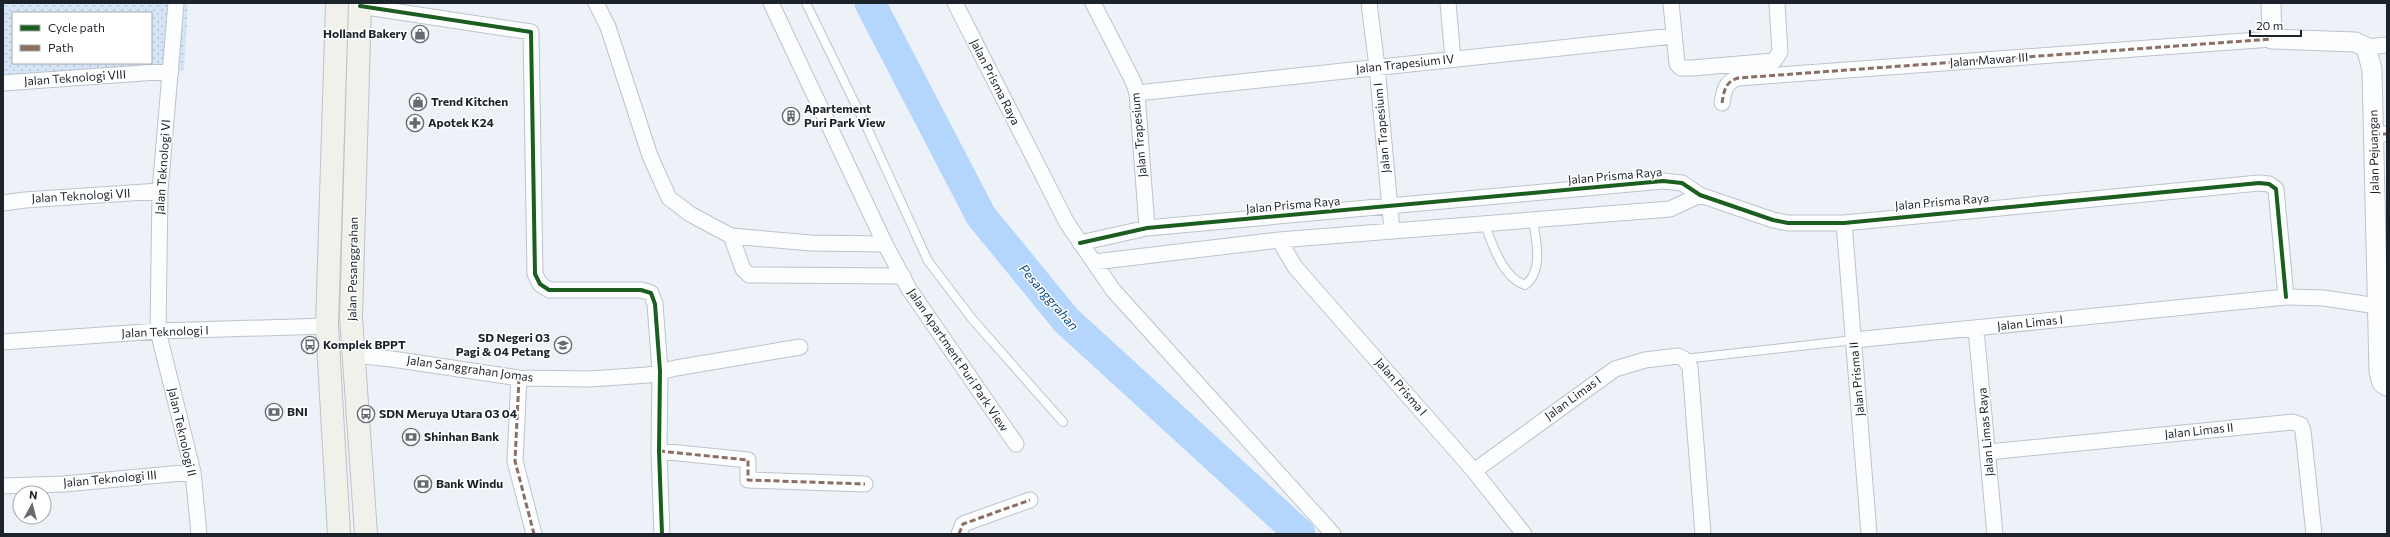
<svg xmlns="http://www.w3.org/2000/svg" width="2390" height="537" font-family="Commissioner,sans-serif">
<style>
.park{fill:url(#park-dots);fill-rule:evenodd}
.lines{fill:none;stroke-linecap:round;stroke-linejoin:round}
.river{stroke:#b4d5fc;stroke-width:31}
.service-casing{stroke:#bec3c9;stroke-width:10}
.minor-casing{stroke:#bec3c9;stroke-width:17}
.tertiary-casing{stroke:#bec3c9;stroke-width:21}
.secondary-casing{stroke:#bec3c9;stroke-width:24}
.service{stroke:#fcfdfe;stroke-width:8}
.minor{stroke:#fcfdfe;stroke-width:15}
.tertiary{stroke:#fcfdfe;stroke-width:19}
.secondary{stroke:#f1f1ec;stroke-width:22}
.quiet{stroke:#8d6e63;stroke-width:3;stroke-dasharray:6 3;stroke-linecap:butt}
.cycleway-casing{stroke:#fff;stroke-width:6}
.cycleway{stroke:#1b5e20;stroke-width:4}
.labels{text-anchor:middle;stroke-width:3;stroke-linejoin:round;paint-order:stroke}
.poi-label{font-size:12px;font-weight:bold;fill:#1d232a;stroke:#fff;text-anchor:start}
.street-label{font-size:12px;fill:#1d232a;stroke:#fff}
.water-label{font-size:13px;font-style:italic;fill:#0b4d89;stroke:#fff}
</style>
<defs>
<pattern id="park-dots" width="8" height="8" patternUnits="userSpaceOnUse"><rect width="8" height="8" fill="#d5e4f7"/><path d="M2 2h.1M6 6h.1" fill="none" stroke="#b6c3d4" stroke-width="1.8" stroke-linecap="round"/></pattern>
</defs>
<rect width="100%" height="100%" fill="#edf2f8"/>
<path class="park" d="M3,3H188L184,70L3,79ZM13,13H151V63H13Z"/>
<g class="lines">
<path class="river" d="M870,3L981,216L1066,320L1300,534"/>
<defs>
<path id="service" d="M806,3L869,132L928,261L973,320L1063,422
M1485,225C1492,244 1503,278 1525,285C1544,271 1536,240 1533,220
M1684,359L1854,340"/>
<path id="minor" d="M176,3L160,191L158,331L193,472L199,534
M596,3L608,27L650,156L669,198L690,214L731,236L811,243L885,244
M771,3L885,244L909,289L1016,444
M955,3L1067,223L1113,290L1333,534
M1093,3L1133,81L1137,93L1147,228
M1369,3L1377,67L1392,230
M1448,3L1453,59
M1671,3L1677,64L1681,68H1692L1774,61L1780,52L1777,3
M360,6L531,32L535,274L540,284L549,290H641L651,293L655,304L660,371L659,451L662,534
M2366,47L2387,45
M3,83L171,71
M1137,93L1673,36
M1722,103C1724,91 1725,82 1738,78L2272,39
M2374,134H2387
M3,203L25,200L160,191
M1844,223L1869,534
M731,236L743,269L749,275L903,276
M1279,240L1295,267L1474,471L1524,534
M1080,243L1147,228L1663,181L1682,183L1700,195L1773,220L1788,223H1844L2259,183L2269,184L2276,189L2286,297
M1094,262L1279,240L1670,209L1700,195
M1976,329L1995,534
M1854,340L2286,297L2324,298L2377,306
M3,342L158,331L327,326
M353,355L392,359L519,378L590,379L648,375L676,368L800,347
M519,378L515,461L534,534
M659,451L748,460V480L865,484
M1988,452L2293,422L2301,425L2303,431L2314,534
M1474,471L1615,369L1645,360L1678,356L1684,359L1690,367L1703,534
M3,486L64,484L193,472
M959,534L963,524L1030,500"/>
<path id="tertiary" d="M2271,3L2272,39L2355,42L2366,47L2372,70L2379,372L2382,383L2387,386"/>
<path id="secondary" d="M337,3L327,326L339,534
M360,3L351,317L366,534"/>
</defs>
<use href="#service" class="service-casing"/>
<use href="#minor" class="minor-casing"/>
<use href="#tertiary" class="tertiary-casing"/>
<use href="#secondary" class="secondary-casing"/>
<use href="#service" class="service"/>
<use href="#minor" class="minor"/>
<use href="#tertiary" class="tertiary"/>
<use href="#secondary" class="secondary"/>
<path class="quiet" d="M1722,103C1724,91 1725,82 1738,78L2272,39
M2374,134H2387
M519,378L515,461L534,534
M659,451L748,460V480L865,484
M959,534L963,524L1030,500"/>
<defs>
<path id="cycleway" d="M360,6L531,32L535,274L540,284L549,290H641L651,293L655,304L660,371L659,451L662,534
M1080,243L1147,228L1663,181L1682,183L1700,195L1773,220L1788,223H1844L2259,183L2269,184L2276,189L2286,297"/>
</defs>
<use href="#cycleway" class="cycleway-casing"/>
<use href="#cycleway" class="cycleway"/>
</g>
<defs>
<symbol id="shop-ring" viewBox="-11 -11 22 22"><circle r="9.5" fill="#fff" stroke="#666b72" stroke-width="1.5"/><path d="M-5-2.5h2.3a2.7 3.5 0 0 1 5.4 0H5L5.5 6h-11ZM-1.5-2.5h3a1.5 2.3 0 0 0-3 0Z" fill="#666b72"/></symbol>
<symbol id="building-ring" viewBox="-11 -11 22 22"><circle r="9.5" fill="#fff" stroke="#666b72" stroke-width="1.5"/><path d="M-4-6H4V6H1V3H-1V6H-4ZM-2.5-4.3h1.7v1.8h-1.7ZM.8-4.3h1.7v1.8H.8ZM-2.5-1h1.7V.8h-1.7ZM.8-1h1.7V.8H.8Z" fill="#666b72"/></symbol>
<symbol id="pharmacy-ring" viewBox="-11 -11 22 22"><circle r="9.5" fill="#fff" stroke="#666b72" stroke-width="1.5"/><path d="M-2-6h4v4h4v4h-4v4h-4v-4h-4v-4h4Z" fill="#666b72"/></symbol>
<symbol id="bus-ring" viewBox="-11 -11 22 22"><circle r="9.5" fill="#fff" stroke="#666b72" stroke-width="1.5"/><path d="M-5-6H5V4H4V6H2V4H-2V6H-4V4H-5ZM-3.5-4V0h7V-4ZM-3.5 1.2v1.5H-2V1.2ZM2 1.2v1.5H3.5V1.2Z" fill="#666b72"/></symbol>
<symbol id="school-ring" viewBox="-11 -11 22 22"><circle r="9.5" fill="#fff" stroke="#666b72" stroke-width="1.5"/><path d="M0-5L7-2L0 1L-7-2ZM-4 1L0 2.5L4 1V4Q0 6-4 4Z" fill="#666b72"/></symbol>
<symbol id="bank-ring" viewBox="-11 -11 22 22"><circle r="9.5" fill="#fff" stroke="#666b72" stroke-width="1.5"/><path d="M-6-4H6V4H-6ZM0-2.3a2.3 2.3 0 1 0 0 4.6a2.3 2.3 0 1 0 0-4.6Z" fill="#666b72"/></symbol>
</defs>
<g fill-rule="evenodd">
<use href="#shop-ring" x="410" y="24" width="20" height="20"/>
<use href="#shop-ring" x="408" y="92" width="20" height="20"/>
<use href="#building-ring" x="781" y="106" width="20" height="20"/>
<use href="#pharmacy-ring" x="405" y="113" width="20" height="20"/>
<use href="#bus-ring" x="300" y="335" width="20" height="20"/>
<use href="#school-ring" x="553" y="335" width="20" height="20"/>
<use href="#bank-ring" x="264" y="402" width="20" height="20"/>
<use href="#bus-ring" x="356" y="404" width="20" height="20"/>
<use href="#bank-ring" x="401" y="427" width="20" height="20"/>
<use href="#bank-ring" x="413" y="474" width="20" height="20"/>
</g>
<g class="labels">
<g class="poi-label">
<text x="407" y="38" text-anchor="end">Holland Bakery</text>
<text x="431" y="106">Trend Kitchen</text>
<text x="804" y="113">Apartement<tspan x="804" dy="14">Puri Park View</tspan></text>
<text x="428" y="127">Apotek K24</text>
<text x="550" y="342" text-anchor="end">SD Negeri 03<tspan x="550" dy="14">Pagi &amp; 04 Petang</tspan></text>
<text x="323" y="349">Komplek BPPT</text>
<text x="287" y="416">BNI</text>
<text x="379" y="418">SDN Meruya Utara 03 04</text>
<text x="424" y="441">Shinhan Bank</text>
<text x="436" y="488">Bank Windu</text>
</g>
<g class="street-label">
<text transform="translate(1989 60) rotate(-4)" y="4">Jalan Mawar III</text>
<text transform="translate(1405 64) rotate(-6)" y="4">Jalan Trapesium IV</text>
<text transform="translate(75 78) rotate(-4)" y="4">Jalan Teknologi VIII</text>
<text transform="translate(995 82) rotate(63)" y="4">Jalan Prisma Raya</text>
<text transform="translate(1382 128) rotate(-95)" y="4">Jalan Trapesium I</text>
<text transform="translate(1139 135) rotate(-95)" y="4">Jalan Trapesium</text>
<text transform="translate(2374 152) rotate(-91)" y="4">Jalan Pejuangan</text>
<text transform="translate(163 167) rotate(-86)" y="4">Jalan Teknologi VI</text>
<text transform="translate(1615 176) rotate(-5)" y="4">Jalan Prisma Raya</text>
<text transform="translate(81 196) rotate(-3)" y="4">Jalan Teknologi VII</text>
<text transform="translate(1942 202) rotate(-5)" y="4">Jalan Prisma Raya</text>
<text transform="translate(1293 205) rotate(-5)" y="4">Jalan Prisma Raya</text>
<text transform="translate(353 269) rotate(-89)" y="4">Jalan Pesanggrahan</text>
<text transform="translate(2030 323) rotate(-6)" y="4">Jalan Limas I</text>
<text transform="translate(165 332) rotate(-2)" y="4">Jalan Teknologi I</text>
<text transform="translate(958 360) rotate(56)" y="4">Jalan Apartment Puri Park View</text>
<text transform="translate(470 369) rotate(8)" y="4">Jalan Sanggrahan Jomas</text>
<text transform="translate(1857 379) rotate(-95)" y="4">Jalan Prisma II</text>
<text transform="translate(1401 387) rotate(49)" y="4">Jalan Prisma I</text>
<text transform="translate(1573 398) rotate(-36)" y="4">Jalan Limas I</text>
<text transform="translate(2199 431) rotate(-6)" y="4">Jalan Limas II</text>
<text transform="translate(182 432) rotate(77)" y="4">Jalan Teknologi II</text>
<text transform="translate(1986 432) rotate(-95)" y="4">Jalan Limas Raya</text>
<text transform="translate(110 479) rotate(-5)" y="4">Jalan Teknologi III</text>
</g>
<g class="water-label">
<text transform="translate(1049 297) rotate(49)" y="5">Pesanggrahan</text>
</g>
</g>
<rect width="2390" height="537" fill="none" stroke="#1d232a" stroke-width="8"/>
<rect x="12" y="12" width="140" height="52" fill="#ffffff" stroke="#a5a7aa"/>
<rect x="20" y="25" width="20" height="6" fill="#1b5e20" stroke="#a5a7aa"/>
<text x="48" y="32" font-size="12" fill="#1d232a">Cycle path</text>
<rect x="20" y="45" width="20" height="6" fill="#8d6e63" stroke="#a5a7aa"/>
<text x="48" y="52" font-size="12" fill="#1d232a">Path</text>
<g transform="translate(32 505) rotate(7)"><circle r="19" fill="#ffffff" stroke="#a5a7aa"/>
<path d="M0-3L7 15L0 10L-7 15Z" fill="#666b72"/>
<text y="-6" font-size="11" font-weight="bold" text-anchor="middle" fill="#1d232a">N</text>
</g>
<path d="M2250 30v6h51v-6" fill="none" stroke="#1d232a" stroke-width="2"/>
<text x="2256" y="30" font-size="12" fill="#1d232a" stroke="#ffffff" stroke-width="3" paint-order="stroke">20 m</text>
</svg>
